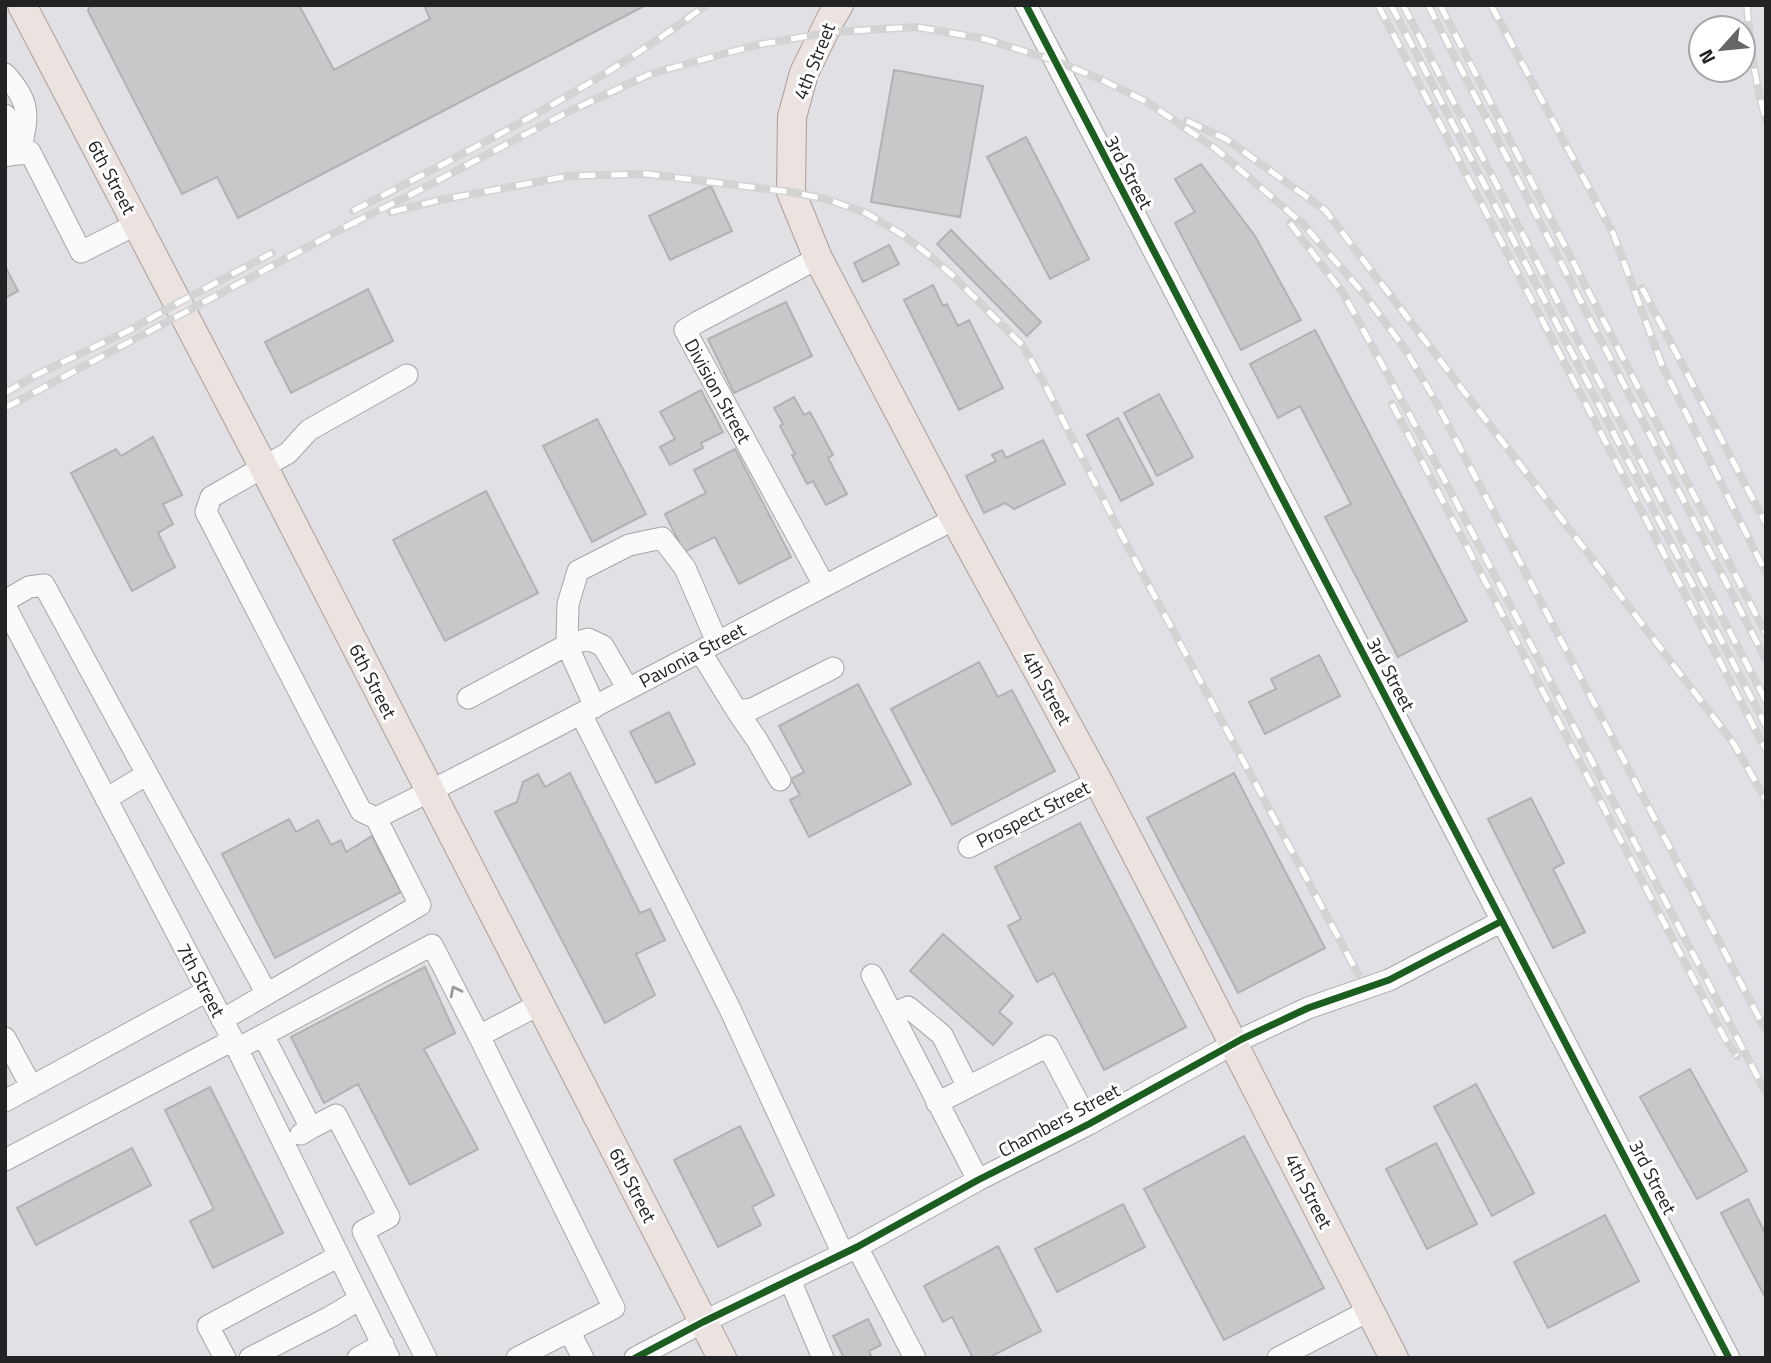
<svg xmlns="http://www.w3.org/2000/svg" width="1771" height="1363" font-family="'Titillium Web',sans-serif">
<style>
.building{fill:#c7c8ca;stroke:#b2b2b5;stroke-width:2}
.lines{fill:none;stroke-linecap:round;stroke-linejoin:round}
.minor-casing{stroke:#a6a6a9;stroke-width:23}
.major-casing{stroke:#ac9d97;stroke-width:30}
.minor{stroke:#fafafb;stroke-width:21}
.major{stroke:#eae3df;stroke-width:28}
.rail-casing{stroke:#d3d3d4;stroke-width:8}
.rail{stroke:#fff;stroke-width:5;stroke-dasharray:16;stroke-linecap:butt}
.cycleway-casing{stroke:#fff;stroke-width:11}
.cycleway{stroke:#1b5e20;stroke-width:7}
.oneway{stroke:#99999b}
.labels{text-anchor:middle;stroke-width:6;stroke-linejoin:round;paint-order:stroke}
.street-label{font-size:19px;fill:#222325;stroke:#fff}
</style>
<rect width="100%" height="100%" fill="#e1e1e5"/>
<path class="building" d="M90,5H302L300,7L334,70L430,19L424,5H646L238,218L217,177L182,194L88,11Z
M894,70L983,86L960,217L871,202Z
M1026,137L1089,259L1050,279L987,157Z
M1201,164L1255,236L1301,320L1241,350L1175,223L1195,212L1175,179Z
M711,186L732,231L670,260L649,216Z
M951,230L1041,322L1027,336L937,244Z
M889,245L899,264L863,282L854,263Z
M5,266L18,291L5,298Z
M933,285L943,306L947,304L958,326L969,320L1003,388L959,410L904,300Z
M368,289L393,341L291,393L265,342Z
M786,302L812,356L734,393L708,339Z
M1315,330L1467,621L1398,657L1325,517L1351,504L1300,406L1278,418L1250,364Z
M701,390L723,432L701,443L703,448L670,465L660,447L675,439L660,412Z
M1159,394L1193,457L1157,476L1124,413Z
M794,397L804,415L810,412L833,455L828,458L847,494L826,505L813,481L807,484L792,455L795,454L780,426L783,424L774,408Z
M1118,418L1153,484L1121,501L1087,435Z
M597,419L646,514L592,542L543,446Z
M153,437L182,495L163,504L173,524L158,533L175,567L132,591L71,473L116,449L121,456Z
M1043,440L1065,484L1014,509L1005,503L984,513L966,476L996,461L992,455L1002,450L1006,458Z
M735,449L791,557L739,584L715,537L684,552L665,514L706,493L694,470Z
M486,491L538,593L445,641L393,540Z
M1319,655L1340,696L1265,734L1249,702L1276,689L1271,679Z
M979,662L998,697L1012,690L1055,771L952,825L891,709Z
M858,684L911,784L809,837L790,800L800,795L791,779L804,772L779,726Z
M669,712L695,764L656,783L630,732Z
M570,773L640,913L650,909L665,940L636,954L655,995L605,1023L495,812L517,802L523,782L538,774L545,787Z
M1234,773L1325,948L1238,993L1147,818Z
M1531,798L1564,863L1553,869L1585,932L1553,948L1488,819Z
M289,819L296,832L318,820L331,845L341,840L346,852L372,836L401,892L275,958L222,854Z
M1080,823L1186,1027L1104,1070L1054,973L1037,982L1008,926L1021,919L995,867Z
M943,934L1013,996L999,1012L1012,1023L993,1045L910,971Z
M425,967L455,1033L424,1049L478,1149L410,1185L358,1084L324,1103L291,1037Z
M1690,1069L1747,1171L1697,1199L1640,1097Z
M1476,1084L1534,1193L1492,1216L1434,1107Z
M210,1087L283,1233L213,1268L190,1221L214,1209L165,1110Z
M740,1126L774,1195L752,1207L761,1225L718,1247L674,1160Z
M1244,1136L1324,1288L1224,1340L1144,1189Z
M1436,1143L1477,1224L1427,1249L1386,1169Z
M132,1148L151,1185L36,1245L17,1208Z
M1748,1199L1766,1235V1299L1721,1213Z
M1123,1204L1145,1247L1057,1292L1035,1249Z
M1605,1215L1639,1281L1548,1328L1514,1262Z
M998,1246L1041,1331L988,1358H973L952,1317L943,1322L924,1286Z
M868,1319L881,1345L869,1351L872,1358H844L833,1336Z"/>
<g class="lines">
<defs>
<path id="minor" d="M1026,5L1729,1358
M5,74C33,105 27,116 20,154
M5,115L15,134L19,149
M5,156L30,152L81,252L137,224
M818,258L698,322L685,330L824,585
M5,601L29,587L44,585L267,994
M5,606L233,1040L389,1358
M700,651L737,711L752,709L833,668
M468,698L567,645L588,639L603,646L628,689
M595,707L567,645L568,604L578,571L629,545L662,538L685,568L717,642
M737,711L757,740L780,780
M581,714L729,1007L843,1254
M106,799L147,774
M376,818L361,811L206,512L211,497L288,453L309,430L407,375
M969,847L1098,781
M872,975L978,1180
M892,1014L908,1007L942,1035L968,1087
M222,1020L420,905L376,818C571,722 761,617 955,519
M263,1035L311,1128L301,1134
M5,1038L31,1086
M237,1049L432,945L479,1036
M5,1101L207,991
M937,1103L1048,1046L1089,1124
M311,1128L336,1115L389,1217L363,1231L426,1358
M5,1160L233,1040
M857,1247L915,1358
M790,1280L823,1358
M569,1331L583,1358
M225,1358L208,1326L339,1256
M250,1358L330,1317L360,1299
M358,1358L383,1344
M517,1358L614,1308L479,1036L540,1004
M635,1358L703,1322L857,1247L978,1180L1089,1124L1242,1039L1308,1008L1389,980L1502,921
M1278,1358L1370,1310"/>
<path id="major" d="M22,5L263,466L722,1358
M839,5L830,20L804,73L792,117L791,192L818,258L955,519L1098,781L1165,910L1394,1358"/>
</defs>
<use href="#minor" class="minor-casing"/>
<use href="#major" class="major-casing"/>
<use href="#minor" class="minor"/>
<use href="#major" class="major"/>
<defs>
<path id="rail" d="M1378,5L1766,750
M1391,5L1766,726
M1403,5L1766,701
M1428,5L1766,660
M1440,5L1766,634
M1491,5L1613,233L1662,365L1766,573
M1747,5C1750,44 1755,83 1766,120
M1187,121L1226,139L1325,210L1734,744L1766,800
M353,211C474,148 597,87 706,5
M391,212L440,200L569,176L648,174L791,192L826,199L866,213L903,235L930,256L952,275L1023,346L1044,383L1119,530L1358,974
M1290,223L1343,293L1431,454L1766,1093
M351,224L410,195L568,112L650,74L756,45L832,32L917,27L985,39L1053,60L1100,79L1147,102L1216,149L1303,224L1364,294L1405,349L1436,402L1766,1031
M1642,288L1766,524
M5,393L36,375L130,330L178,303L272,253
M1392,404L1724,1037L1737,1056
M5,408L351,224L358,222"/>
</defs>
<use href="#rail" class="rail-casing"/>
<use href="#rail" class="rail"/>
<defs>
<path id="cycleway" d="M1026,5L1729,1358
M635,1358L703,1322L857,1247L978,1180L1089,1124L1242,1039L1308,1008L1389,980L1502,921"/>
</defs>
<use href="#cycleway" class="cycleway-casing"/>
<use href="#cycleway" class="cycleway"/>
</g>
<defs><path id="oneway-chevron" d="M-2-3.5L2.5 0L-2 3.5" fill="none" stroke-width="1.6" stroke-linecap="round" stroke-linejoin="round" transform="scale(1.75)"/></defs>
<use class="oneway" href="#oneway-chevron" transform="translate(455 991) rotate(-117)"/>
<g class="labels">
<g class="street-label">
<text transform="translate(814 61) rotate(-68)" y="7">4th Street</text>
<text transform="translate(1129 172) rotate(62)" y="7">3rd Street</text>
<text transform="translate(112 177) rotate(62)" y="7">6th Street</text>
<text transform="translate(718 391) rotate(61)" y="7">Division Street</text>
<text transform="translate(692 655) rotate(-28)" y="7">Pavonia Street</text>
<text transform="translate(1391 674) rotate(62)" y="7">3rd Street</text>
<text transform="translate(373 681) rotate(63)" y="7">6th Street</text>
<text transform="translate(1047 688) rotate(61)" y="7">4th Street</text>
<text transform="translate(1033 814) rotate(-27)" y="7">Prospect Street</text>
<text transform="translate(201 980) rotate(62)" y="7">7th Street</text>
<text transform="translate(1059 1120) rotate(-28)" y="7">Chambers Street</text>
<text transform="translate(1653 1177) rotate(63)" y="7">3rd Street</text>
<text transform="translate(633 1185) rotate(63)" y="7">6th Street</text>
<text transform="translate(1309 1191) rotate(63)" y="7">4th Street</text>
</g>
</g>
<rect width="1771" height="1363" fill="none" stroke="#222325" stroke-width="14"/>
<g transform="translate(1722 49) rotate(243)"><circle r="33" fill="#ffffff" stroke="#a7a7a8" stroke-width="2"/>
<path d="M0-5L12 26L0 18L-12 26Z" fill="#656668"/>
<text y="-10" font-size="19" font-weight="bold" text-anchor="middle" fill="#222325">N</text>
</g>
</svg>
